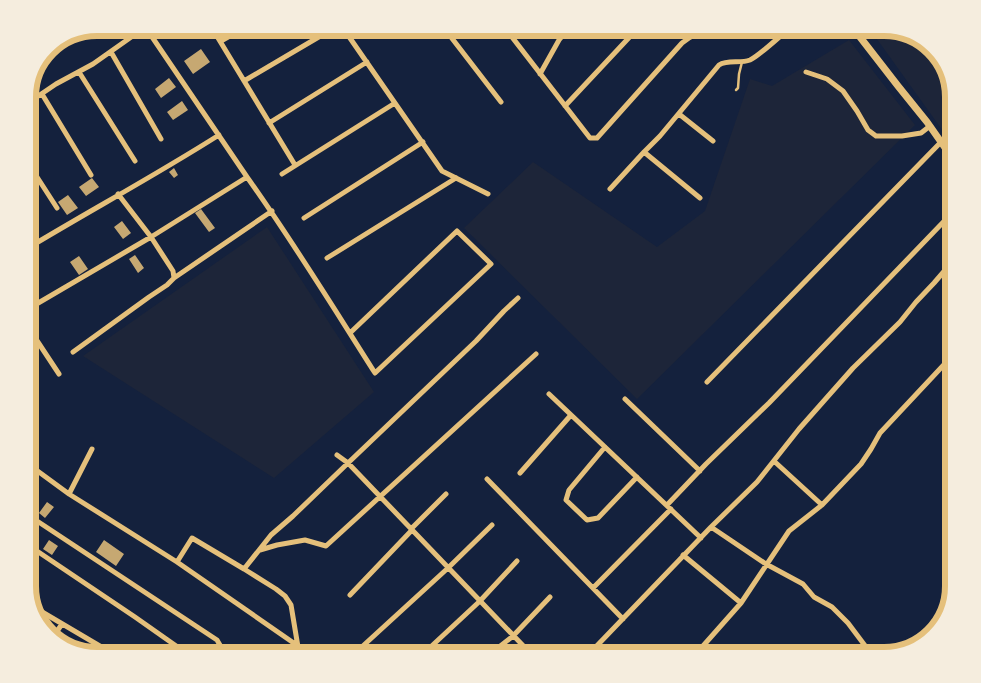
<svg xmlns="http://www.w3.org/2000/svg" width="981" height="683" font-family="'Roboto Serif',serif">
<style>
.green{fill:#1d2539}
.building{fill:#c6a872}
.lines{fill:none;stroke-linecap:round;stroke-linejoin:round}
.service{stroke:#e5c07b;stroke-width:2.5}
.minor{stroke:#e5c07b;stroke-width:5}
.tertiary{stroke:#e5c07b;stroke-width:7}
.rim{fill:none;stroke:#e5c07b;stroke-width:6}
</style>
<rect width="100%" height="100%" fill="#14213d"/>
<path class="green" d="M869,28H884L923,39L944,63L953,97V145Z
M849,40L915,125L637,399L464,228L533,162L657,247L705,211L750,79L772,86Z
M267,227L374,392L274,478L83,356Z"/>
<path class="building" d="M189,28H198L200,29L193,34Z
M510,28H522L525,32L516,37Z
M201,49L210,62L193,74L184,61Z
M169,78L176,87L161,98L155,89Z
M182,101L188,110L173,120L167,112Z
M174,168L178,175L174,178L169,172Z
M92,178L99,187L86,196L79,187Z
M68,195L78,208L67,215L58,202Z
M201,209L215,228L209,232L195,213Z
M122,221L131,233L123,239L114,227Z
M135,255L144,268L138,273L129,259Z
M79,256L88,269L79,275L70,262Z
M28,489L33,493L28,500Z
M47,502L54,507L45,518L39,513Z
M49,540L58,546L52,555L43,549Z
M104,540L124,554L116,566L96,552Z"/>
<g class="lines">
<path class="service" d="M736,90L738,88L739,74L742,62"/>
<path class="minor" d="M212,28L295,165
M343,28L442,171L488,194
M444,28L501,102
M505,28L590,138H597L682,43C691,36 701,30 712,28
M221,41L244,28
M111,52L161,139
M79,72L135,161
M806,72L827,79L843,91L857,111L868,130L876,136H902L921,133L930,126
M540,74L559,40L569,28
M244,81L334,28
M42,94L91,175
M28,103L56,84L93,64L144,28
M565,106L638,28
M679,114L713,141
M269,123L367,62
M644,152L660,136L719,65C728,59 740,64 750,60C759,56 781,35 790,28
M28,163L57,208
M282,174L395,103
M247,177C292,240 333,307 375,373L491,264L457,231L350,333
M610,189L644,152L700,198
M304,218L423,142
M28,248C91,210 156,175 219,135
M327,258L456,178
M174,278L272,211
M28,309L151,237L247,177L146,28
M28,327L59,374
M73,352L149,297L167,285L174,278L173,271L151,237L118,194
M707,382L941,142
M549,394L701,538
M625,399L700,471
M605,447L569,490L566,500L587,520L598,518L637,477
M337,455L348,463L476,341L504,311L518,298
M775,462L822,505
M28,464L69,494L177,562L311,655
M520,473L571,415
M487,479L623,619
M69,494L92,449
M667,505L706,464L769,403L953,212
M28,515L217,640L224,652L222,655
M711,527L757,482L799,429L853,368L900,322L916,302L934,283L953,261
M411,529L446,494
M28,545L135,617L189,655
M260,550L277,545L305,540L326,546L536,354
M683,555L741,603
M177,562L192,538L244,569L271,535L293,516L348,463L532,655
M244,569L276,589L285,596L291,605L298,647
M593,588L671,509
M350,595L412,530
M32,606L115,655
M53,637L62,624
M95,655L101,647
M251,655L255,650
M353,655L448,568L492,525
M422,655L480,601L517,561
M489,655L513,636L550,597
M588,655L711,527L766,564L803,584L814,597L832,607L848,623L872,655
M695,655L741,603L789,531L822,505L861,464L871,449L880,433L953,355"/>
<path class="tertiary" d="M853,28L898,86L927,122L953,159"/>
</g>
<path d="M0 0H981V683H0ZM97 36H884A61 61 0 0 1 945 97V586A61 61 0 0 1 884 647H97A61 61 0 0 1 36 586V97A61 61 0 0 1 97 36Z" fill="#f5edde" fill-rule="evenodd"/>
<path class="rim" d="M97 36H884A61 61 0 0 1 945 97V586A61 61 0 0 1 884 647H97A61 61 0 0 1 36 586V97A61 61 0 0 1 97 36Z"/>
</svg>
